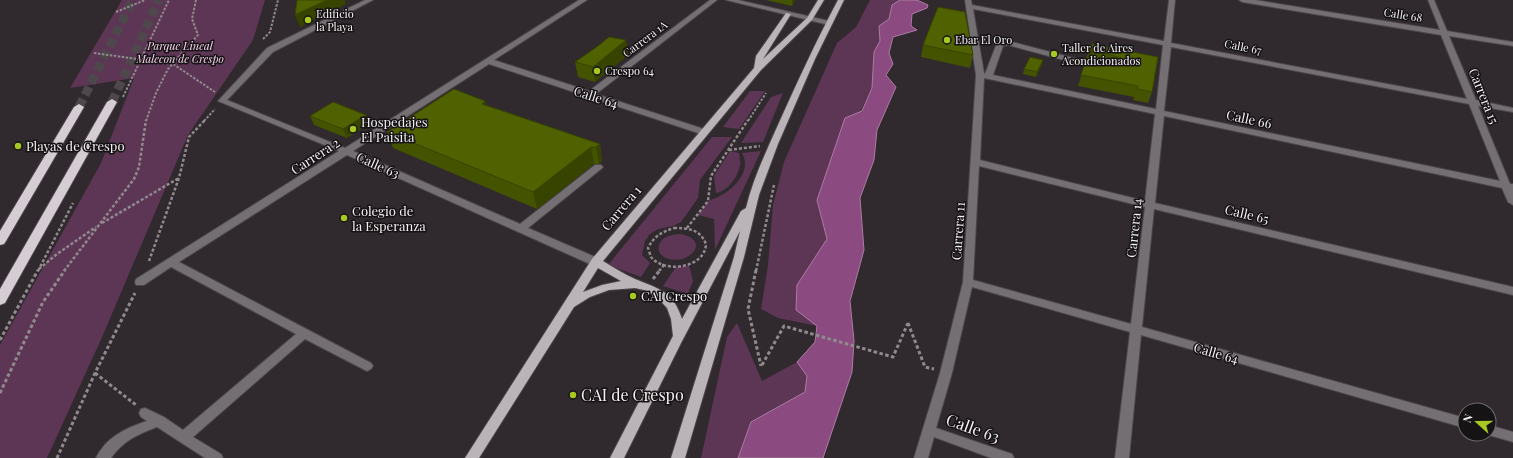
<svg xmlns="http://www.w3.org/2000/svg" width="1513" height="458" font-family="'Playfair Display',serif">
<style>
.green{fill:#5d3655}
.water{fill:#8c4b80;stroke:#ac7ca3}
.lines{fill:none;stroke-linecap:round;stroke-linejoin:round}
.highway-tunnel{stroke:#4e474c;stroke-width:9;stroke-dasharray:9 4.5;stroke-linecap:butt}
.minor-casing{stroke:#4c454a;stroke-width:2}
.major-casing{stroke:#4c454a;stroke-width:2}
.highway-casing{stroke:#4c454a;stroke-width:2}
.path-far2{stroke:#908a8e;stroke-width:2;stroke-dasharray:2.5 1.5;stroke-linecap:butt}
.path-far1{stroke:#908a8e;stroke-width:2.5;stroke-dasharray:3 2;stroke-linecap:butt}
.path{stroke:#908a8e;stroke-width:3;stroke-dasharray:3.5 2.5;stroke-linecap:butt}
.minor{fill:#736f72;fill-rule:evenodd}
.major{fill:#bab3b8;fill-rule:evenodd}
.highway{fill:#d6cdd4;fill-rule:evenodd}
.wall{fill:#445300}
.shaded-wall{fill:#374400}
.building{fill:#4f6100;stroke:#374400}
.poi-dot{fill:#a6c821;stroke:#161315;stroke-width:1.5}
.labels{text-anchor:middle;stroke-width:3;stroke-linejoin:round;paint-order:stroke}
.far-poi-label{font-size:11px;fill:#f5f0f4;stroke:#161315;text-anchor:start}
.far-street-label{font-size:11px;fill:#f5f0f4;stroke:#161315}
.far-park-label{font-size:11px;font-style:italic;fill:#fbd5f2;stroke:#161315}
.street-label{font-size:13px;fill:#f5f0f4;stroke:#161315}
.poi-label{font-size:13px;fill:#f5f0f4;stroke:#161315;text-anchor:start}
.near-poi-label{font-size:16px;fill:#f5f0f4;stroke:#161315;text-anchor:start}
.near-street-label{font-size:16px;fill:#f5f0f4;stroke:#161315}
</style>
<rect width="100%" height="100%" fill="#30292e"/>
<path class="green" d="M122,0H265L253,40L188,135L103,335L47,458H0V345L101,163L134,78L70,88Z
M870,0H900L892,5L889,19L879,26L880,41L874,52L872,88L817,200L827,239L797,285L817,326L778,318L761,309L768,265L773,205L784,162L837,43L856,27Z
M750,91H765L739,129L723,127Z
M783,93L763,142L741,143L771,97Z
M712,137H732L700,180L698,198L681,222L673,226L658,229L650,234L645,241L642,255L650,263L641,277L608,265Z
M730,151L739,153C739,156 741,162 740,165C738,177 728,191 716,193L714,176Z
M761,151L715,250L714,219L698,215L708,201C727,196 754,174 742,153Z
M681,234C713,241 687,267 666,258C655,253 657,242 666,237C671,235 676,234 681,234Z
M689,265L693,281L688,294L663,286L676,267Z
M737,323L762,381L797,362L807,376L805,392L751,422L738,458H701L727,337Z"/>
<path class="water" d="M900,0H917L928,5L927,8L912,14L911,26L917,30L893,37L889,53L893,64L886,75L896,87L877,130L874,160L860,198L864,250L850,301L854,341L852,372L823,458H738L751,422L805,392L807,376L797,362L815,342L817,326L796,310L797,285L827,239L817,200L845,118L862,111L872,88L874,52L880,41L879,26L889,19L892,5Z"/>
<g class="lines">
<path class="highway-tunnel" d="M112,102L159,0
M79,107L133,0"/>
<defs>
<path id="minor" d="M365,0H373L273,52L227,100L345,148L579,0H587L494,60L589,91L710,0H717L596,94L707,130L708,132L704,135L701,134L489,64L353,151L520,224L595,165H601L603,167L601,169L528,228L600,259L601,262L600,265H592L347,155L179,262L371,363L373,366L371,369L367,371L363,369L305,339L193,437L221,454L223,458H205L157,427C138,434 123,441 111,458H96C106,437 126,428 147,421L141,417L139,413L141,409L145,408L164,417L183,430L296,334L171,267L144,285H136L135,282L136,279L339,151L218,101L267,48Z
M726,0H738L829,21L833,23L829,25Z
M965,0H971L972,5L1164,41L1169,0H1175L1171,43L1467,99L1441,35L1242,2L1239,0H1255L1440,30L1428,0H1434L1447,31L1513,42V46L1449,36L1476,100L1513,108V112L1478,106L1510,184H1513V205L1508,202L1502,188L1164,116L1155,203L1513,287V295L1154,209L1142,327L1465,418V428L1141,335L1129,458H1115L1130,332L972,287L952,373L936,428L1012,454L1014,458H991L934,437L928,458H914L940,373L963,282L976,75ZM973,9L1163,45L1156,109L993,75L1003,46L1008,45L1097,69L1101,67L1100,65L1008,41L997,43L985,74L984,73ZM1171,47L1469,104L1500,181L1164,111ZM984,78L1155,114L1145,201L980,160ZM979,166L1145,207L1131,324L973,280Z
M1489,425L1513,432V442L1485,434H1489Z"/>
<path id="major" d="M818,0H824L812,20L761,70L603,261C613,267 624,274 635,279C659,289 673,291 682,319L741,211L746,208C753,179 766,152 778,125C797,83 816,41 838,0H844L815,59L778,144L759,195L744,257L685,458H671L734,257L740,231L681,343L624,458H610L673,336L671,319L667,308L657,297L644,290L635,288L609,290L590,297L574,307L479,458H465L592,259L754,68L756,56L786,13L791,14L763,59L807,18ZM598,268L621,281L602,285L583,292Z"/>
<path id="highway" d="M112,99L117,102L5,303L0,305V289L107,102Z
M79,104L84,107L6,241L4,244L0,245V231L74,107Z"/>
</defs>
<use href="#minor" class="minor-casing"/>
<use href="#major" class="major-casing"/>
<use href="#highway" class="highway-casing"/>
<path class="path-far2" d="M116,12L145,0
M263,39L270,32L278,0
M94,53L173,64L215,92
M123,97L169,0
M146,121L156,93L168,69L198,35L192,19L196,0
M204,121L215,109
M748,121L766,93"/>
<path class="path-far1" d="M729,150L760,146
M102,223L179,178
M674,228C688,228 700,229 706,244C705,268 665,274 651,257C650,255 649,250 648,248C654,236 662,232 674,228Z
M687,228L708,201L711,176L748,120
M149,261L179,178L189,137L205,120
M662,265H664
M39,269L57,254L96,227
M38,271L73,203
M64,271L134,179L139,167L146,120
M659,271L664,265
M756,271L774,185"/>
<path class="path" d="M756,270L748,309L761,366
M653,279L660,270
M908,323L925,367L934,369
M0,340L38,270
M762,365L784,326L893,357L908,323
M95,373L136,405
M0,393L43,302L65,270
M57,458L95,373L135,293"/>
<use href="#minor" class="minor"/>
<use href="#major" class="major"/>
<use href="#highway" class="highway"/>
</g>
<path class="wall" d="M766,0H795L792,6Z
M626,40L628,55L595,82L578,77L575,62L598,46Z
M1091,44L1158,57L1152,92L1148,103L1133,100L1134,97L1078,86Z
M923,45L973,55L970,68L921,57Z
M1042,64L1036,77L1023,74L1024,69Z
M485,101L486,105L600,144L602,161L599,164H594L537,209L393,148L387,132Z
M366,115L369,124L347,138L314,125L310,116Z"/>
<path class="shaded-wall" d="M327,0H345L346,4L300,27L295,15Z
M792,0H795L792,6Z
M626,40L628,55L595,82L593,67Z
M1043,60L1042,64L1036,77L1037,72Z
M485,101L489,117L482,104Z
M366,115L369,124L347,138L343,129Z
M600,144L602,161L599,164L596,147Z
M591,147L594,164L537,209L533,192Z"/>
<path class="building" d="M297,0H327L295,15Z
M938,7L965,12L973,55L923,45Z
M609,37L626,40L593,67L575,62L598,46Z
M1091,44L1158,57L1152,92L1137,89L1138,86L1081,75L1087,56L1114,64L1120,61L1118,57L1089,49Z
M1030,57L1043,60L1037,72L1024,69Z
M454,89L485,101L482,104L600,144L596,147H591L533,192L387,132Z
M333,102L366,115L343,129L310,116Z"/>
<g class="poi-dot">
<circle cx="308" cy="20" r="4"/>
<circle cx="947" cy="40" r="4"/>
<circle cx="1054" cy="54" r="4"/>
<circle cx="597" cy="71" r="4"/>
<circle cx="353" cy="129" r="4"/>
<circle cx="18" cy="146" r="4"/>
<circle cx="344" cy="218" r="4"/>
<circle cx="633" cy="296" r="4"/>
<circle cx="573" cy="395" r="4"/>
</g>
<g class="labels">
<g class="far-poi-label">
<text x="316" y="18">Edificio<tspan x="316" dy="13">la Playa</tspan></text>
<text x="955" y="44">Ebar El Oro</text>
<text x="1062" y="52">Taller de Aires<tspan x="1062" dy="13">Acondicionados</tspan></text>
<text x="605" y="75">Crespo 64</text>
</g>
<g class="far-street-label">
<text transform="translate(1403 15) rotate(9)" y="4">Calle 68</text>
<text transform="translate(645 39) rotate(-37)" y="4">Carrera 1A</text>
<text transform="translate(1243 47) rotate(11)" y="4">Calle 67</text>
</g>
<g class="far-park-label">
<text x="180" y="50">Parque Lineal<tspan x="180" dy="13">Malecon de Crespo</tspan></text>
</g>
<g class="street-label">
<text transform="translate(1484 96) rotate(68)" y="5">Carrera 15</text>
<text transform="translate(596 97) rotate(18)" y="5">Calle 64</text>
<text transform="translate(1249 119) rotate(12)" y="5">Calle 66</text>
<text transform="translate(315 156) rotate(-33)" y="5">Carrera 2</text>
<text transform="translate(378 165) rotate(24)" y="5">Calle 63</text>
<text transform="translate(621 208) rotate(-50)" y="5">Carrera 1</text>
<text transform="translate(1247 214) rotate(13)" y="5">Calle 65</text>
<text transform="translate(1134 228) rotate(-84)" y="5">Carrera 14</text>
<text transform="translate(958 231) rotate(-86)" y="5">Carrera 11</text>
<text transform="translate(1216 353) rotate(16)" y="5">Calle 64</text>
</g>
<g class="poi-label">
<text x="361" y="127">Hospedajes<tspan x="361" dy="15">El Paisita</tspan></text>
<text x="26" y="151">Playas de Crespo</text>
<text x="352" y="216">Colegio de<tspan x="352" dy="15">la Esperanza</tspan></text>
<text x="641" y="301">CAI Crespo</text>
</g>
<g class="near-poi-label">
<text x="581" y="401">CAI de Crespo</text>
</g>
<g class="near-street-label">
<text transform="translate(973 428) rotate(20)" y="6">Calle 63</text>
</g>
</g>
<g transform="translate(1477 422) rotate(291)"><circle r="19" fill="#161315" stroke="#6f6b6e"/>
<path d="M0-3L7 15L0 10L-7 15Z" fill="#a6c821"/>
<text y="-6" font-size="11" font-weight="bold" text-anchor="middle" fill="#f5f0f4">N</text>
</g>
</svg>
